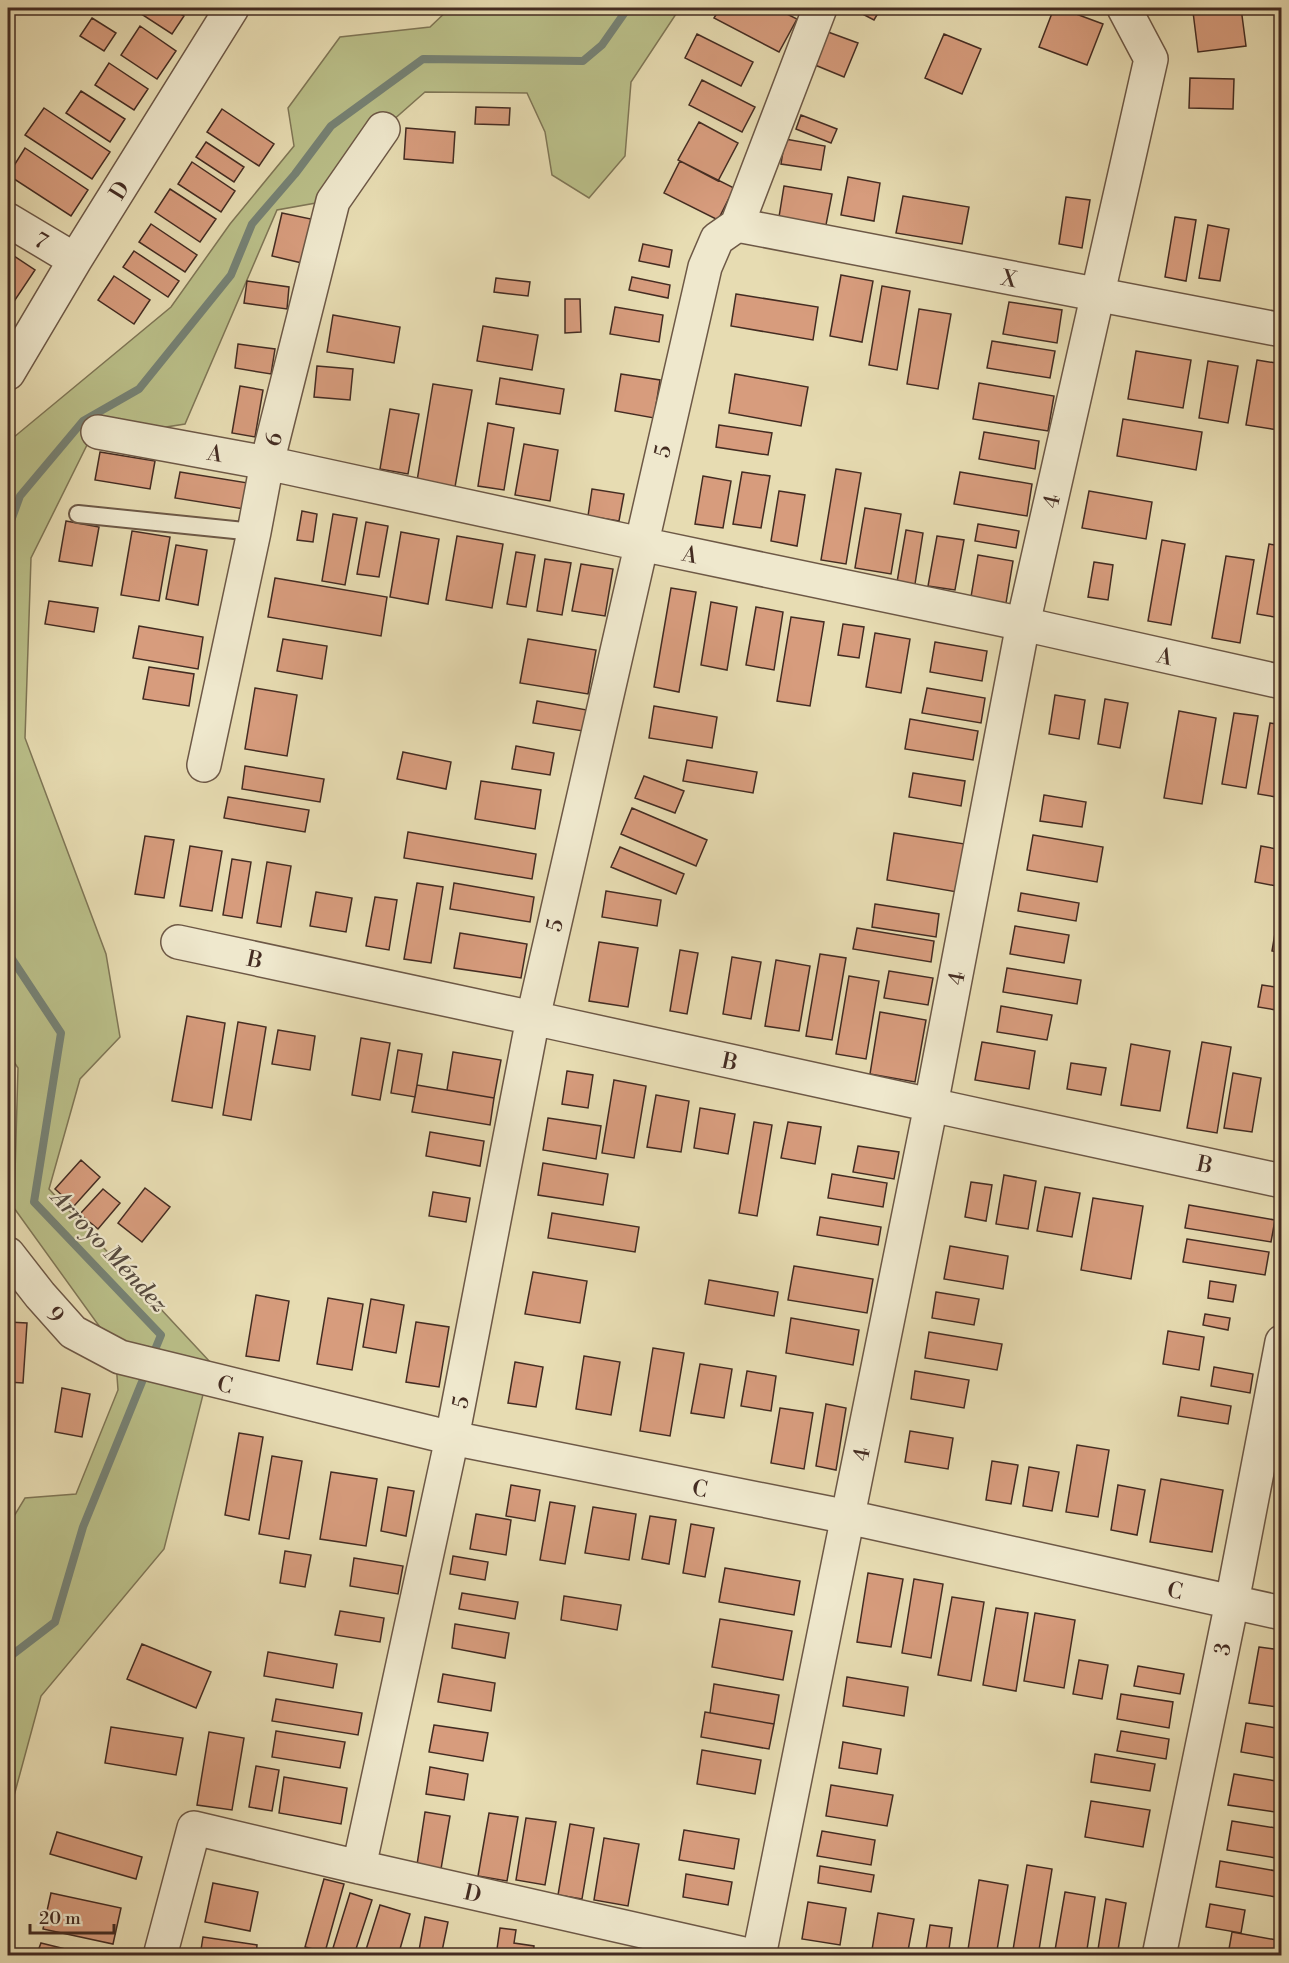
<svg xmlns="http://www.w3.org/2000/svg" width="1289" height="1963" font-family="'Libre Bodoni',serif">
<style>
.green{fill:#babf89;stroke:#7f7656;stroke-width:1.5}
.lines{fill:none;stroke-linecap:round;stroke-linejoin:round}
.stream{stroke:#768275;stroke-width:8}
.building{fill:#d79c7d;stroke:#442c22;stroke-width:1.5}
.service-casing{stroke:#6d5846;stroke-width:20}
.minor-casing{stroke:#6d5846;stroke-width:36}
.tertiary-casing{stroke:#6d5846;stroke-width:36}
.service{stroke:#efe8cd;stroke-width:16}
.minor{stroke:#efe8cd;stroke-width:33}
.tertiary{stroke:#efe8cd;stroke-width:33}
.labels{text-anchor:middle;stroke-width:4.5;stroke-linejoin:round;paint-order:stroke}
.street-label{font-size:22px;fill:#442c22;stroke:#efe8cd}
.water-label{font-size:24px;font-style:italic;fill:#55493e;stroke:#efe8cd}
</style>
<rect width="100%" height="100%" fill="#e7dcb2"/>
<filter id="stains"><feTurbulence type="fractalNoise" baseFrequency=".00333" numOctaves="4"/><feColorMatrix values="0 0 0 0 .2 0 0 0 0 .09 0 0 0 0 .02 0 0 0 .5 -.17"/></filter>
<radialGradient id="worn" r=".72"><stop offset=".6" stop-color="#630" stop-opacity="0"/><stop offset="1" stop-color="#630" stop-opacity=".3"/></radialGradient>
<path class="green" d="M450,8H680L631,82L625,156L589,198L552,175L545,132L527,93L425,92L383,129L327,201L277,210L185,424L90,439L31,558L25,738L106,954L120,1037L80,1079L49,1189L211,1363L164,1549L41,1696L8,1818V1526L25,1498L76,1494L118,1390L115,1348L14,1208L18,1068L8,1053V442L171,307L230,224L294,146L288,108L340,37L430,27Z"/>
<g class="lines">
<path class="stream" d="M8,529L20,496L83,421L139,389L231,275L252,224L295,174L331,126L423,59L583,61L602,45L628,8
M8,953L61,1033L34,1202L161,1335L152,1357
M8,1658L55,1622L83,1527L146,1372"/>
</g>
<path class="building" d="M132,8H171L184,16L172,34Z
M720,8H775L797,19L779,52L714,18Z
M851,8H881L874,20Z
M1054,8H1060L1103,24L1087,65L1039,47Z
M1227,8H1241L1246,46L1198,52L1193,12Z
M92,18L116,33L104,51L80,36Z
M140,26L176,51L157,79L121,55Z
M828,32L858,43L844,77L815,65Z
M697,34L753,62L741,86L685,58Z
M944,34L981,49L962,94L925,78Z
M109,63L148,89L134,110L95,85Z
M1190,78L1234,79L1233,109L1189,108Z
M702,80L755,107L742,132L689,105Z
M81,91L125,119L110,142L66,113Z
M476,107L510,108L509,125L475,124Z
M44,108L110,152L92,179L25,135Z
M222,109L274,144L259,166L207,132Z
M801,115L837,129L831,143L796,129Z
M699,122L738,143L718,181L678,160Z
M406,128L455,132L453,163L404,159Z
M785,139L825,146L821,170L781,164Z
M206,142L244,167L234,182L196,157Z
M25,148L88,190L71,216L8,175Z
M680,161L734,188L718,220L664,193Z
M192,162L235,191L221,212L178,184Z
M848,177L880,183L874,221L841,215Z
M784,186L832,194L826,225L779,217Z
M170,189L216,219L200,242L155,212Z
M903,196L969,207L962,244L896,233Z
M1066,197L1090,200L1082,248L1059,244Z
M282,213L311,219L302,263L272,256Z
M1175,217L1196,220L1186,281L1165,277Z
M151,224L197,255L185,272L139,242Z
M1208,225L1229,229L1220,281L1199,278Z
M643,244L672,250L669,267L639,261Z
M134,251L179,281L168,297L123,267Z
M8,252L35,270L13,303L8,299Z
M841,275L873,281L862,342L830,336Z
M114,276L150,300L134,324L98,300Z
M632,277L670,285L668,298L629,290Z
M496,278L530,282L528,296L494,292Z
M247,281L289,287L287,309L244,303Z
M882,286L910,291L897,370L869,365Z
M736,294L818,307L813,340L731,326Z
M565,299H580L581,332L565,333Z
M1009,302L1062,310L1057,343L1003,334Z
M615,307L663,315L659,342L610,334Z
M919,309L951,314L938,389L907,384Z
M333,315L400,327L394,363L327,352Z
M483,326L538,335L532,370L477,361Z
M992,341L1055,351L1050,378L987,368Z
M238,344L275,349L271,374L235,368Z
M1136,351L1191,360L1183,408L1128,399Z
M1257,360L1282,364V408L1278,430L1246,425Z
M1208,361L1238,366L1228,423L1199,418Z
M317,366L353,369L350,400L314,397Z
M621,374L660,380L654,418L615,411Z
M735,374L808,387L801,426L729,413Z
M500,378L564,389L560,414L496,404Z
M979,383L1054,396L1048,431L973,419Z
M433,384L472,390L455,487L417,481Z
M240,386L263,390L255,437L232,433Z
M390,409L419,414L408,474L380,469Z
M1123,419L1202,432L1196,470L1117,456Z
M488,423L514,428L504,490L478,486Z
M719,425L772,433L768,455L716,447Z
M984,432L1039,441L1035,469L979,459Z
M524,444L558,450L550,501L515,495Z
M100,452L155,461L150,489L95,480Z
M836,469L861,473L846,564L821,560Z
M180,472L248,483L244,509L175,498Z
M742,472L770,476L761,528L733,524Z
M960,472L1032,484L1027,516L954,504Z
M703,476L731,481L723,528L695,524Z
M592,489L624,494L619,521L588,516Z
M779,491L805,495L797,546L771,541Z
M1089,491L1152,502L1146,539L1082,528Z
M865,508L901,514L891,574L855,568Z
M302,511L317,514L313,542L297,540Z
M333,514L357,518L345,585L322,581Z
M66,521L99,527L92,566L59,561Z
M366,522L388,526L379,577L357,574Z
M978,524L1019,531L1016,548L975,541Z
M906,530L923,533L915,584L897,582Z
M132,531L170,537L159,601L121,595Z
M401,532L439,539L428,604L390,597Z
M457,536L503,544L492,608L446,600Z
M937,536L964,540L955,590L928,586Z
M1162,540L1185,544L1171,625L1148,621Z
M1269,544L1282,546V608L1280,618L1257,614Z
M176,545L207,550L198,605L166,599Z
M516,552L535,555L526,607L507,604Z
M978,555L1013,561L1006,603L971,597Z
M1226,556L1254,560L1240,643L1212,638Z
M545,559L571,563L562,615L537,611Z
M1094,562L1113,565L1108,600L1088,597Z
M581,564L613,569L605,616L572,611Z
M275,578L387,597L381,636L268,617Z
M671,588L696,592L679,692L654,687Z
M49,601L98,608L94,632L45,624Z
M711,602L737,607L727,670L701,665Z
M756,607L783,612L774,670L746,665Z
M791,617L824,622L810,706L777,701Z
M843,624L864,627L859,658L838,655Z
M139,626L203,637L198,669L133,658Z
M875,633L910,639L901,693L866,687Z
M283,639L327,646L322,679L277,671Z
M528,639L596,650L588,694L520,683Z
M935,642L987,651L982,681L930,672Z
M149,667L194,674L189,706L143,699Z
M255,688L297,695L287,756L245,749Z
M927,688L985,698L981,723L922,713Z
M1055,695L1085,700L1079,739L1049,734Z
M1105,699L1128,703L1120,748L1098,744Z
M537,701L587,710L583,731L533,723Z
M654,706L717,717L712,748L649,738Z
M1179,711L1216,718L1202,804L1164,798Z
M1234,713L1258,716L1246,788L1222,784Z
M910,719L978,731L973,760L905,749Z
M1270,723L1282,725V798L1258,794Z
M516,746L554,753L550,775L512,769Z
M403,752L451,762L446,789L397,779Z
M687,760L757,772L753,793L683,781Z
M245,766L324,779L320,802L242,789Z
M913,773L965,781L961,806L909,797Z
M644,776L684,791L675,813L635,798Z
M481,781L541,790L535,829L475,819Z
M1044,795L1086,802L1082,827L1040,821Z
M228,797L309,810L305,832L224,818Z
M632,808L707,840L696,866L621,834Z
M408,832L536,854L532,879L404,858Z
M894,833L965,844L957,892L887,880Z
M1033,835L1103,847L1097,882L1027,870Z
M145,836L174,840L164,898L135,894Z
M190,846L222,851L212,911L180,906Z
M1261,846L1282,850V887L1255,882Z
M620,847L684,874L676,894L611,867Z
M232,859L251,862L242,918L223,915Z
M267,862L291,866L281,927L257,923Z
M417,883L443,887L431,963L404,959Z
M454,883L534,897L530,922L450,909Z
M606,891L661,900L657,926L602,917Z
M316,892L352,898L346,932L310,926Z
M1021,893L1079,903L1076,921L1018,911Z
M375,897L397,900L389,950L366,946Z
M875,904L939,914L936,937L872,927Z
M1279,910H1282V953L1272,951Z
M1015,926L1069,935L1064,963L1010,954Z
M857,928L934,941L931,962L853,949Z
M460,933L527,944L521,978L454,968Z
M599,942L638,948L628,1007L589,1001Z
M680,950L698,953L687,1014L670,1011Z
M820,954L846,958L832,1040L806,1036Z
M732,957L761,962L751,1019L723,1014Z
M776,960L810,966L799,1031L765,1026Z
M1007,968L1081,980L1077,1004L1003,992Z
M889,971L933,978L928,1005L884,998Z
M849,976L879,981L866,1059L836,1054Z
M1262,985L1282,988V1011L1258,1007Z
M1001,1006L1052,1015L1047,1040L997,1032Z
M880,1012L926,1020L915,1082L870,1074Z
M187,1016L225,1023L212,1108L172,1101Z
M238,1022L266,1027L251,1120L223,1115Z
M278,1030L315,1036L310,1070L272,1064Z
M361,1038L390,1043L380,1100L352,1095Z
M982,1042L1035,1051L1029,1089L975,1080Z
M1202,1042L1231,1047L1217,1133L1187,1128Z
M1131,1044L1170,1051L1160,1111L1121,1105Z
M398,1050L422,1054L415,1097L391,1093Z
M453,1052L501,1060L494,1098L447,1090Z
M1071,1063L1106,1068L1101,1095L1067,1089Z
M567,1071L593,1075L588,1108L562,1104Z
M1233,1073L1261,1078L1252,1132L1224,1128Z
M614,1080L646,1086L634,1158L602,1153Z
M417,1085L494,1098L490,1125L412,1112Z
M656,1095L689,1101L681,1152L647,1147Z
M700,1108L735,1114L728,1154L694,1148Z
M548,1118L601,1126L596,1159L543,1150Z
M754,1122L772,1125L757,1216L739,1213Z
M788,1122L821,1127L815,1164L781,1158Z
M430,1132L484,1141L480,1166L426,1156Z
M858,1146L899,1152L894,1179L853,1172Z
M81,1160L100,1177L74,1206L55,1189Z
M543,1163L608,1174L603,1205L538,1195Z
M832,1174L887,1183L883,1207L828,1198Z
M1004,1175L1036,1181L1028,1229L996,1224Z
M971,1182L992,1185L986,1221L965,1217Z
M1045,1187L1080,1193L1072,1237L1037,1231Z
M145,1188L170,1207L142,1242L118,1223Z
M103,1189L120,1203L98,1229L80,1214Z
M433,1192L470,1198L466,1222L429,1216Z
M1093,1198L1143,1206L1131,1279L1081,1270Z
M1189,1205L1275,1220L1271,1242L1185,1228Z
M552,1213L639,1227L635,1252L548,1238Z
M820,1217L881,1227L878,1245L817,1235Z
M1187,1239L1269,1252L1265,1275L1183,1262Z
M950,1246L1008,1256L1003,1289L944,1279Z
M794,1266L873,1279L867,1313L788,1300Z
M533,1272L587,1281L580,1323L525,1314Z
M709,1280L778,1292L774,1316L705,1304Z
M1210,1281L1236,1285L1233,1302L1208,1298Z
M936,1292L979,1299L974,1325L932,1318Z
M256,1295L289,1301L279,1361L246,1356Z
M328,1298L363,1304L352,1370L317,1364Z
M371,1299L404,1305L396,1353L363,1347Z
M1205,1314L1230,1318L1228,1330L1203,1325Z
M791,1318L859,1330L853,1365L786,1353Z
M8,1322L27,1323L23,1383L8,1382Z
M416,1322L449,1327L439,1387L406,1382Z
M1168,1331L1204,1337L1199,1370L1163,1364Z
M929,1332L1002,1344L997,1370L925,1358Z
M653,1348L684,1353L670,1436L640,1431Z
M584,1356L620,1362L611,1415L576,1409Z
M515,1362L543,1367L536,1407L508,1403Z
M700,1364L732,1369L724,1418L691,1413Z
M1214,1367L1253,1374L1250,1393L1211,1386Z
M747,1371L776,1376L771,1411L741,1406Z
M915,1371L969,1380L964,1408L911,1399Z
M62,1388L90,1394L82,1437L55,1432Z
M1181,1397L1231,1406L1228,1424L1178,1416Z
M826,1404L846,1408L836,1470L816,1466Z
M780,1408L813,1413L804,1469L771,1463Z
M910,1431L953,1438L948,1469L905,1462Z
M239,1433L263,1437L249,1520L225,1515Z
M1077,1445L1109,1450L1098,1517L1066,1512Z
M272,1456L302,1461L289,1539L259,1534Z
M992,1461L1018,1465L1011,1504L986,1500Z
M1029,1467L1059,1472L1052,1511L1023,1506Z
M331,1472L377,1479L366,1546L320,1539Z
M1161,1479L1223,1490L1212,1552L1150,1542Z
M511,1485L540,1490L535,1521L506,1516Z
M1118,1485L1145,1490L1137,1535L1111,1530Z
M388,1487L414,1491L406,1536L381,1531Z
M550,1502L575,1506L565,1564L540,1560Z
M593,1507L636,1514L629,1560L585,1553Z
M476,1514L511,1520L506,1555L470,1549Z
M650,1516L676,1520L669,1564L642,1559Z
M691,1524L714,1528L705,1577L683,1573Z
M1282,1547V1573H1277Z
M285,1551L311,1555L305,1587L280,1583Z
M453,1556L488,1562L485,1580L450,1574Z
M354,1558L403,1566L398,1594L350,1586Z
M725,1568L800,1581L794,1615L719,1602Z
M868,1573L903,1579L891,1647L857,1642Z
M914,1579L943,1584L931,1658L902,1653Z
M462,1593L518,1602L515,1619L459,1609Z
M564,1596L621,1605L617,1630L561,1620Z
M952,1597L984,1602L971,1681L938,1675Z
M996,1608L1028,1613L1016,1691L983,1685Z
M340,1611L384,1618L380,1642L335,1635Z
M1035,1613L1075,1620L1064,1688L1024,1681Z
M720,1619L792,1631L783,1680L712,1667Z
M455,1624L509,1633L505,1658L452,1648Z
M142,1644L211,1672L196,1708L127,1679Z
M1259,1647L1282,1650V1680L1277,1707L1249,1703Z
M268,1652L337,1664L333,1688L264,1676Z
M1079,1660L1108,1665L1102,1699L1073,1694Z
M1138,1666L1184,1674L1180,1694L1134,1686Z
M443,1674L495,1683L491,1711L438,1702Z
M847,1677L908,1687L904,1716L843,1706Z
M714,1684L779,1695L774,1724L710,1713Z
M1121,1694L1173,1702L1169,1728L1117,1719Z
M276,1699L362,1713L358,1735L272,1721Z
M705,1712L774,1724L769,1749L701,1737Z
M1246,1723L1282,1729V1759L1241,1752Z
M434,1725L488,1733L483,1761L429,1752Z
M111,1727L183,1738L176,1775L105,1763Z
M276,1731L345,1742L340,1768L272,1757Z
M1121,1731L1169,1739L1166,1759L1117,1751Z
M209,1732L244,1738L232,1810L197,1805Z
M843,1742L881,1749L877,1774L839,1768Z
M702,1750L761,1760L755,1794L697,1784Z
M1095,1754L1155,1764L1150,1791L1091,1782Z
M256,1766L279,1770L272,1811L249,1807Z
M430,1767L468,1774L464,1800L426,1794Z
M1234,1774L1282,1782V1813L1228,1805Z
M284,1777L347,1788L341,1824L279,1813Z
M831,1785L893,1795L887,1826L826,1816Z
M1091,1801L1150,1810L1143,1847L1085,1837Z
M425,1812L450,1816L441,1869L417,1865Z
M489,1813L518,1817L507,1881L478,1876Z
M526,1818L556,1822L545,1885L516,1880Z
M1232,1821L1282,1829V1859L1227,1850Z
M570,1824L594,1828L582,1899L558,1895Z
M684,1830L739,1839L734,1869L679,1860Z
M822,1831L875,1840L871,1865L817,1856Z
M57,1832L142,1857L136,1879L50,1854Z
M604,1838L639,1844L628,1906L594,1900Z
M1220,1861L1282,1872V1898L1216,1887Z
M1027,1865L1052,1869L1038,1956H1012Z
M820,1866L874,1875L871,1892L818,1883Z
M686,1874L732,1882L728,1905L683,1897Z
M324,1879L344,1884L325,1952L305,1947Z
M979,1880L1008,1885L996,1956H967Z
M213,1883L258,1892L250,1931L205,1922Z
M1065,1892L1095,1897L1086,1956H1054Z
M51,1893L121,1908L113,1944L43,1929Z
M350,1893L372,1900L354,1955L333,1948Z
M1106,1899L1126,1903L1117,1956H1097Z
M808,1902L846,1908L840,1945L802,1939Z
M1210,1904L1245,1910L1241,1933L1206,1927Z
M380,1905L410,1914L398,1956H364Z
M878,1913L914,1919L907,1956H871Z
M425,1917L448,1922L441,1956H418Z
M930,1925L952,1928L948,1956H925Z
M500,1928L516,1930L514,1943L534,1946L533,1956H496Z
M1232,1932L1282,1941V1956H1265L1229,1949Z
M203,1937L257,1945L256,1956H200Z
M41,1943L86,1954V1956H36Z"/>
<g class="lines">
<defs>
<path id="service" d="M78,514L254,532"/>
<path id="minor" d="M8,220L75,260
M737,225L1282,330
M8,373L75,260L232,8
M98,432L267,463L641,544L1023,624L1282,682
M204,765L254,532L267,463L333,201L383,129
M178,942L533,1018L931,1105L759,1956
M8,1254L40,1295L73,1332L120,1357L452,1438L848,1517L1282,1613
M359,1867L452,1438L533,1018L705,267L717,239L737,225L820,8
M160,1956L194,1828L359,1867L753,1956
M1159,1956L1232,1602L1282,1342"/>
<path id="tertiary" d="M1124,8L1151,59L1023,624L931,1105L1282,1181"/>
</defs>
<use href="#service" class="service-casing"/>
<use href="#minor" class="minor-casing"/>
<use href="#tertiary" class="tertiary-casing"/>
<use href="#service" class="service"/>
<use href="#minor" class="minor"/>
<use href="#tertiary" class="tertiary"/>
</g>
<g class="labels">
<g class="street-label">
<text transform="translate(119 190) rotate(-58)" y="8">D</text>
<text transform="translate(41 240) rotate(31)" y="8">7</text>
<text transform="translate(1009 278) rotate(11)" y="8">X</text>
<text transform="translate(273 439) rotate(-76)" y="8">6</text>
<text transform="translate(662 451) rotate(-77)" y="8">5</text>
<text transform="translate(215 453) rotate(10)" y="8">A</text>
<text transform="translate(1051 501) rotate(-77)" y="8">4</text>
<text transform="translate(690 554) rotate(12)" y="8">A</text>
<text transform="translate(1165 656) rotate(13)" y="8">A</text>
<text transform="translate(554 925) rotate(-77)" y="8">5</text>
<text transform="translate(255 959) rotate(12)" y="8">B</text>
<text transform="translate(956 978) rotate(-79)" y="8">4</text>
<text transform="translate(730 1061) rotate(12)" y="8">B</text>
<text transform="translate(1205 1164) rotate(12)" y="8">B</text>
<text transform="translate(56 1314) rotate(48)" y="8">9</text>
<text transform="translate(225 1384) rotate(14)" y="8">C</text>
<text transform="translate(460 1402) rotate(-79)" y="8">5</text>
<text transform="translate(861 1454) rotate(-79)" y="8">4</text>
<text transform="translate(700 1488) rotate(11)" y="8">C</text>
<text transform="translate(1175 1590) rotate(12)" y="8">C</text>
<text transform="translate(1222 1649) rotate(-78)" y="8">3</text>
<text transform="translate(473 1893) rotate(13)" y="8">D</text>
</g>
<g class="water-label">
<text transform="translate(110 1251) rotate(47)" y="8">Arroyo Méndez</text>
</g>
</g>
<rect width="1289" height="1963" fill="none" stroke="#e7dcb2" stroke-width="30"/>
<rect x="9" y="9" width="1271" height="1945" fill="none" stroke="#442c22" stroke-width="3"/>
<rect x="15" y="15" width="1259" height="1933" fill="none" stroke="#442c22" stroke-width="1.5"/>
<path d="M30 1924v9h84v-9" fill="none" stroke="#442c22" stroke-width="3"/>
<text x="39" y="1924" font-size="18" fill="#442c22" stroke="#efe8cd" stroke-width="4.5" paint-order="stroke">20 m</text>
<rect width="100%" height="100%" filter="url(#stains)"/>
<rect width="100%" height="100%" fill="url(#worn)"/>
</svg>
